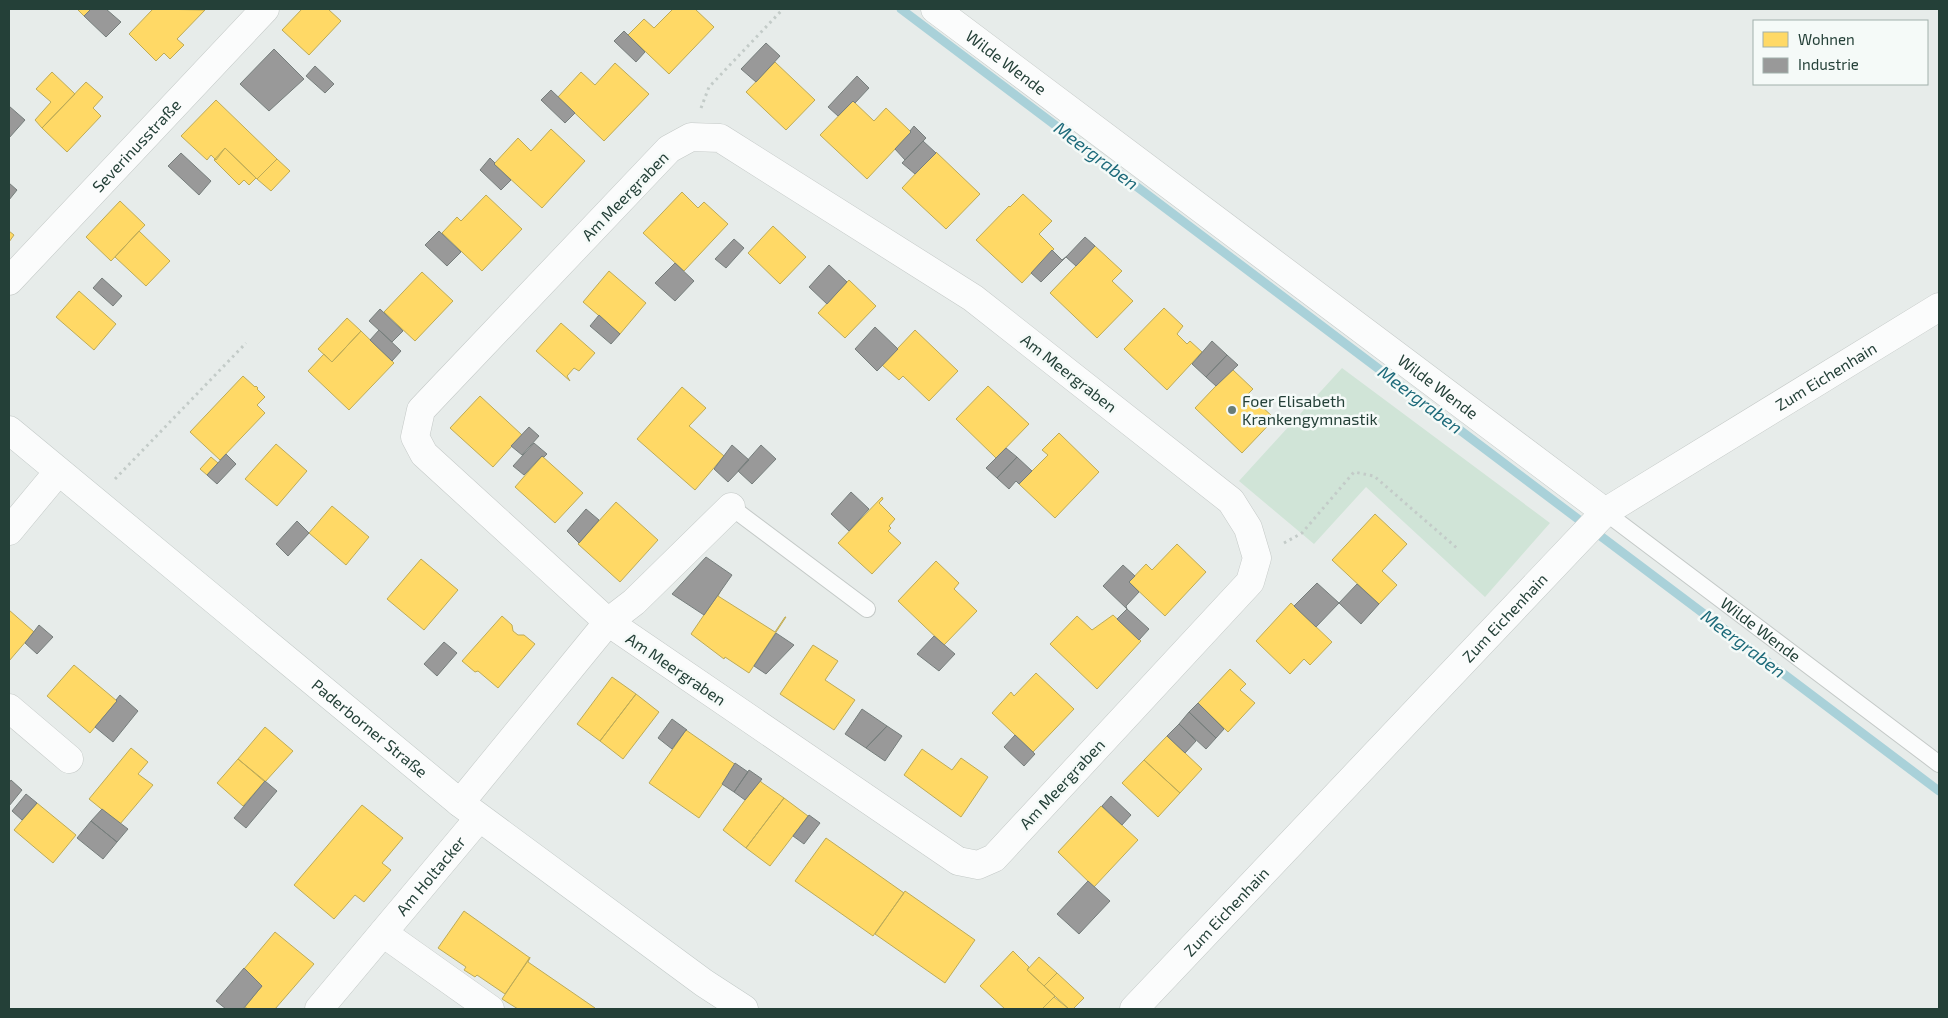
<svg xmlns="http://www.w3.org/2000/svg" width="1948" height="1018" font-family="'Exo 2',sans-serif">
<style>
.green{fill:#d0e4d7}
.homes{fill:#ffd966;stroke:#bdab58}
.industry{fill:#999;stroke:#767e7c}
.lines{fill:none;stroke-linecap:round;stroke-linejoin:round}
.stream{stroke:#a9d1d9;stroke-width:9}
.service-casing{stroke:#c4c9c7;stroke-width:18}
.minor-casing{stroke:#c4c9c7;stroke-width:29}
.secondary-casing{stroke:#c2c9c7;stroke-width:29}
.path{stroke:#c3cbc8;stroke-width:3;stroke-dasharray:2.5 4;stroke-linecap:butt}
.service{stroke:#fbfcfc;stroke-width:16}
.minor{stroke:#fbfcfc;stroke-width:28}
.secondary{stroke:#fbfcfc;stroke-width:28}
.poi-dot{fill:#687c76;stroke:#f5faf8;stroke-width:2}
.labels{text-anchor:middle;stroke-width:5;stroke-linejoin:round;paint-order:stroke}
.street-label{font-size:16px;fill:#244038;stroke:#f5faf8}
.poi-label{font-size:16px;fill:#244038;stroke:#f5faf8;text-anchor:start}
.water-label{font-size:18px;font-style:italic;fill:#1e6b7b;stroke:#f5faf8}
</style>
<rect width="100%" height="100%" fill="#e7ecea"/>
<path class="green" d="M1342,368L1550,523L1485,597L1366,487L1314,544L1239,481Z"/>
<path class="homes" d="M77,9H91L84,16Z
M153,9L205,10L177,39L184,45L170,59L164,53L156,61L129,34Z
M302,9H328L341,21L309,55L282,30Z
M673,9H695L714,27L669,74L628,35L644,19L654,28Z
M775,62L815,100L786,130L746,92Z
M615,63L649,94L604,141L558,97L581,72L595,85Z
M52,72L75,94L42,128L35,120L51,102L36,89Z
M86,82L103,97L93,108L101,116L67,152L42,128Z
M216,100L277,159L257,179L225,148L216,160L211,155L207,160L181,136Z
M853,101L874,121L886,108L911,132L867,179L820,135Z
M551,129L585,161L542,208L494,164L518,138L531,151Z
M225,148L256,178L249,185L244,180L239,185L214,160Z
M936,152L980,194L946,229L902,188Z
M277,159L290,171L271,191L257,179Z
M682,192L698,208L704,202L728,224L684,271L643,233Z
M1023,194L1052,221L1039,234L1054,249L1022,283L976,240L1009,206L1010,207Z
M486,195L522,229L482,271L442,233L457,217L461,221Z
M120,201L145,225L111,261L86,237Z
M773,226L806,257L780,284L748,253Z
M9,231L14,235L9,242Z
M139,231L170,261L146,286L115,257Z
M1095,246L1122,271L1112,281L1133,301L1097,338L1050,293Z
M609,271L646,303L620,334L583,302Z
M422,272L453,301L415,341L384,312Z
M849,280L876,306L845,338L818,313Z
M79,291L116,324L94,350L56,317Z
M1164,308L1183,326L1177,334L1187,344L1190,341L1202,352L1167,390L1124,349Z
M347,318L361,331L332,362L318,349Z
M561,323L595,353L579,371L574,368L567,376L570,381L536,351Z
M915,330L958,371L929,401L903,376L899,380L882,365Z
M361,331L394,363L349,410L308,371L324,354L332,362Z
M1232,369L1253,389L1248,394L1273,417L1278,413L1279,414L1242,453L1195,408Z
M243,376L255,387L256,386L258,388L257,389L265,397L257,405L265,413L220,460L190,432Z
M988,386L1029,424L996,458L956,419Z
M682,387L706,408L689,426L724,456L695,490L637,439Z
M480,396L522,435L493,467L450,428Z
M1059,433L1099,472L1055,518L1019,484L1048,455L1042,450Z
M276,444L307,471L277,506L245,479Z
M542,456L583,493L555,523L515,487Z
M211,457L218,463L207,475L200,469Z
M882,497L883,499L879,503L895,519L889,526L891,528L888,531L901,543L872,574L838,543Z
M616,502L658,540L620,582L578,544Z
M332,506L369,537L346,565L309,533Z
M1375,514L1407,544L1382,571L1397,585L1379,604L1332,560Z
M1177,544L1206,572L1165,616L1129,582L1146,564L1152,570Z
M421,559L458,590L424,630L387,599Z
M936,561L959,583L954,589L977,611L944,645L898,601Z
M721,590L718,596L775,632L785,617H786L749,673L725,657L724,659L691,634Z
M1291,603L1332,642L1310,665L1304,659L1290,674L1256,641Z
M9,610L34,632L9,661Z
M1113,615L1141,641L1097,689L1050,644L1077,616L1092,630Z
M502,616L512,625L513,631L518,635H524L535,644L498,688L478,671L475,672L462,661Z
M813,645L838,661L825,680L855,700L834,730L780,694Z
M74,665L117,701L90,733L47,696Z
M1230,669L1246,684L1240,690L1255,703L1228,732L1198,703Z
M1036,673L1074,709L1033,752L992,713L1011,692L1014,696Z
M612,677L636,694L600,741L577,724Z
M636,694L659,712L623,759L600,741Z
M265,727L293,751L265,782L238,759Z
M686,730L736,765L699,818L649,783Z
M1167,736L1202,769L1180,793L1144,760Z
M131,748L148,762L138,774L153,785L120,824L89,799Z
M922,749L952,770L961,758L988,777L961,817L904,775Z
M238,759L265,781L243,806L217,783Z
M1144,760L1180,793L1158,817L1122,783Z
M760,780L761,782L784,798L746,848L723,830Z
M784,798L808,816L770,866L746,848Z
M37,803L76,835L53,863L14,830Z
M362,805L403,838L382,863L391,870L364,902L355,895L334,919L294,885Z
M1101,806L1138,840L1094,887L1058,852Z
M826,838L904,893L873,936L795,881Z
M905,891L975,940L945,983L875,934Z
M464,911L530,958L505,994L477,975L475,977L464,970L466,967L438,948Z
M275,932L314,964L275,1009H248L245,1007L262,986L244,969Z
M1013,951L1029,967L1027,970L1055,996L1042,1009H1005L980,986Z
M530,957L528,962L595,1008L594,1009H518L502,999Z
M1039,957L1057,973L1044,986L1027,970Z
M1057,973L1084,998L1073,1009H1069L1044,986Z
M1054,997L1069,1009H1042Z"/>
<path class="industry" d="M91,9H106L121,22L106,37L84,16Z
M624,31L645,52L636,62L614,41Z
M766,43L780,56L756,82L741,69Z
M274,49L304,79L269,111L240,84Z
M315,66L334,84L325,93L306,76Z
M857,76L869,88L855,103L853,101L838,116L828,107Z
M551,90L575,113L565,123L541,100Z
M9,106L25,120L9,138Z
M914,126L926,138L905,160L895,149L911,132L910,131Z
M923,141L936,153L915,174L902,163Z
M181,153L211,181L199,195L168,166Z
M490,158L495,163L494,164L511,180L501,190L480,170Z
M9,183L17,190L9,200Z
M439,231L461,252L447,266L425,245Z
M1085,237L1095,246L1076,266L1066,257Z
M734,239L744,248L726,268L715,259Z
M1052,250L1062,260L1067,256L1041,282L1031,273Z
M675,263L694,281L675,301L655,283Z
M829,265L847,282L827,304L809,287Z
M102,278L122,296L113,306L93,288Z
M380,309L403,331L392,342L369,321Z
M599,315L620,334L611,344L590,326Z
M875,327L898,349L877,371L855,349Z
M379,330L401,351L392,361L370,340Z
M1212,341L1227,355L1206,377L1192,364Z
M1227,355L1238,365L1216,386L1206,377Z
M529,427L539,436L522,455L511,446Z
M534,443L547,454L544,457L542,456L524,475L513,466Z
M732,445L749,460L728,482L714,469Z
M761,445L776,459L752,484L738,471Z
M1006,448L1017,457L997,478L986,468Z
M226,454L236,464L217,484L207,475Z
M1017,457L1032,471L1019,484L1016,481L1009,489L997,478Z
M851,492L869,509L849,531L831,514Z
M586,509L599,520L579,543L567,531Z
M297,521L309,533L288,556L276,544Z
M706,557L732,575L704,615L672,594Z
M1123,565L1135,576L1129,582L1139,592L1126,606L1127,609L1103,586Z
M1317,583L1339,603L1316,627L1294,606Z
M1357,584L1379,604L1361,624L1339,603Z
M1127,609L1149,629L1139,640L1117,619Z
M39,625L53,637L37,654L25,643Z
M776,633L794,645L766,674L754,666Z
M934,636L955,654L939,671L917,654Z
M444,642L457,653L437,676L424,664Z
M120,695L138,711L113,742L95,727L117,701L116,700Z
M1198,703L1224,729L1216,738L1189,712Z
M862,709L887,726L866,748L845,734Z
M1189,712L1216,738L1206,749L1179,724Z
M672,719L687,730H686L672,749L658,738Z
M1179,724L1196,741L1185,753L1167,736Z
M887,726L902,736L885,761L866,748Z
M1015,735L1035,754L1024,766L1004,747Z
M735,763L748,772L734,792L722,784Z
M749,770L762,779L745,800L734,792Z
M11,780L22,790L9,806V783Z
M265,781L277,791L246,828L234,818Z
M26,794L37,803L22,820L12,811Z
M1111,796L1131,815L1122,825L1102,806Z
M102,809L128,829L117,842L91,821Z
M809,815L820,823L804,844L793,836Z
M91,821L117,842L103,859L77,838Z
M1088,881L1110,901L1079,934L1057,914Z
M244,968L262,986L243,1009H226L216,1001Z"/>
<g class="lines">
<path class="stream" d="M901,9L1939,791"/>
<defs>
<g id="service">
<path d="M731,507L867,609"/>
<path id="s1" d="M1605,512L1939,764"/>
</g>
<g id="minor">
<path id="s2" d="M935,9L1605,512"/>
<path d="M691,137L720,138L973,298L1231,501L1248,528L1257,558L1250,582L994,858L978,865L958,861L608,622L424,454L415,437L421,410L438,392L669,149Z"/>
<path id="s3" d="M9,281L265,9"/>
<path d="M9,531L58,472"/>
<path d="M9,708L69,759"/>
<path d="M460,803L608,622L634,602L731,507"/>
<path d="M383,933L490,1009"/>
<path id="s4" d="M319,1009L479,818"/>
<path id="s5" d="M1134,1009L1605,512L1939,307"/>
</g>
<g id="secondary">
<path id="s6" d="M9,430L460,803L704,983L744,1009"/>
</g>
</defs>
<use href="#service" class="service-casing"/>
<use href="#minor" class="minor-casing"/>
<use href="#secondary" class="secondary-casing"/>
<path class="path" d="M701,108L709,87L783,9
M115,479L246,343
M1284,543L1302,533L1354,472L1374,476L1458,549"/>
<use href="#service" class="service"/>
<use href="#minor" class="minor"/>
<use href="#secondary" class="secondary"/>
</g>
<circle class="poi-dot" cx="1232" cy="410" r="5"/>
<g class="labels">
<g class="street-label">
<text dy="6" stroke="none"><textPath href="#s2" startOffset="89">Wilde Wende</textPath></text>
<text dy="6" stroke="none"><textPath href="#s3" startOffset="186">Severinusstraße</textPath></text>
<text transform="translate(625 196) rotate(-46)" y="6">Am Meergraben</text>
<text transform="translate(1069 373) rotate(38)" y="6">Am Meergraben</text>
<text dy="6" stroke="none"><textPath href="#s5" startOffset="944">Zum Eichenhain</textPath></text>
<text dy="6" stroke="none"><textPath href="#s2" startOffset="629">Wilde Wende</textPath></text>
<text dy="6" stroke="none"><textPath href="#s5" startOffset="539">Zum Eichenhain</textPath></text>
<text dy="6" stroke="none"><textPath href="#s1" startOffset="195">Wilde Wende</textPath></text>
<text transform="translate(676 669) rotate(34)" y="6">Am Meergraben</text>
<text dy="6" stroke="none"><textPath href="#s6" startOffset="468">Paderborner Straße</textPath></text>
<text transform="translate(1062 784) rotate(-47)" y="6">Am Meergraben</text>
<text dy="6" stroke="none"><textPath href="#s4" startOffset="174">Am Holtacker</textPath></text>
<text dy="6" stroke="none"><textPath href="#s5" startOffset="134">Zum Eichenhain</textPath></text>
</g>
<g class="poi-label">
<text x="1242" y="407">Foer Elisabeth<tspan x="1242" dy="18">Krankengymnastik</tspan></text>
</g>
<g class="water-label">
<text transform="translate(1096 156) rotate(37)" y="6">Meergraben</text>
<text transform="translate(1420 400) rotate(37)" y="6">Meergraben</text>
<text transform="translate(1743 644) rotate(37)" y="6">Meergraben</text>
</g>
</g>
<rect width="1948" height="1018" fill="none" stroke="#244038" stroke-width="20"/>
<rect x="1753" y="20" width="175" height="65" fill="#f5faf8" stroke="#a1b0ab"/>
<rect x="1763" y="32" width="25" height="15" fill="#ffd966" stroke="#a1b0ab"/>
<text x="1798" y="45" font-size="15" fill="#244038">Wohnen</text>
<rect x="1763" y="58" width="25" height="15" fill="#999999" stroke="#a1b0ab"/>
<text x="1798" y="70" font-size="15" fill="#244038">Industrie</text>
</svg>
